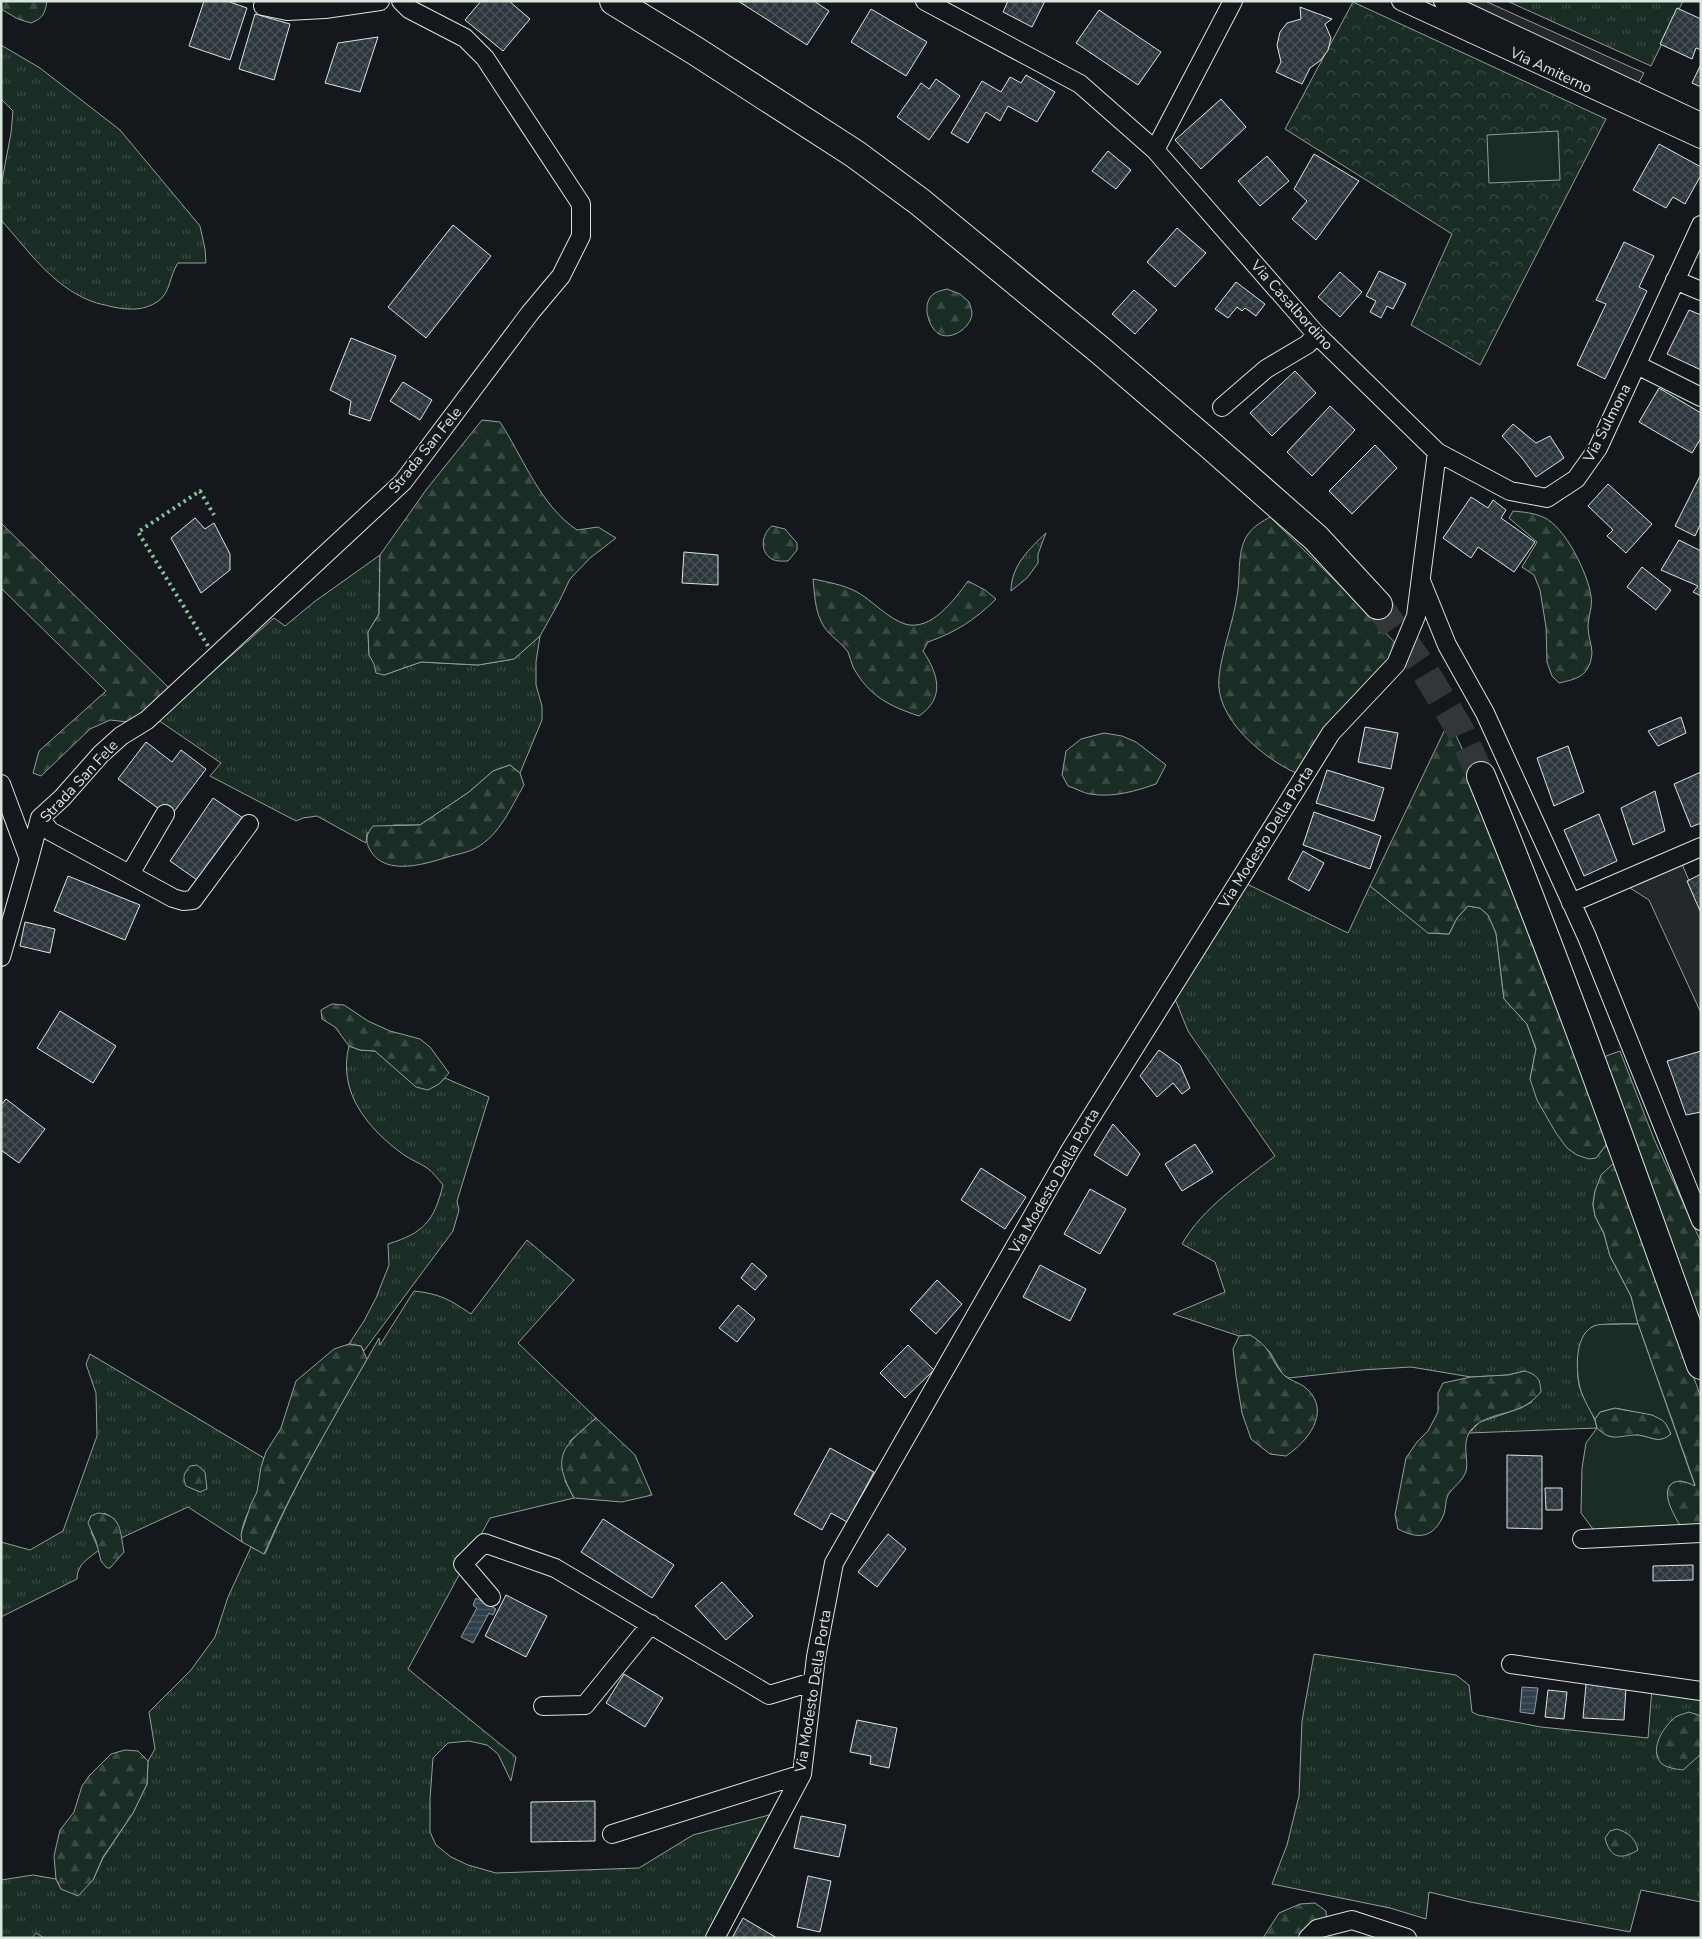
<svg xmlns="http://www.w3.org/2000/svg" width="1702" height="1939" font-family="'Nunito Sans',sans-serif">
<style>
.grass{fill:url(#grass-tufts);stroke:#939e99}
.forest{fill:url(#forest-firs);stroke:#939e99}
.park{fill:url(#park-crowns);stroke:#939e99}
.garden{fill:#1a2d24;stroke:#939e99}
.parking{fill:#24282b;stroke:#939e99}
.water{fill:url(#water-rules);stroke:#939e99}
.building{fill:url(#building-cross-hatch);stroke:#d8e6dc}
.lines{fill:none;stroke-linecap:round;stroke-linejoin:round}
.highway-tunnel{stroke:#313739;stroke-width:28;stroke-dasharray:28 14;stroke-linecap:butt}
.street-casing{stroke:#d8e6dc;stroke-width:20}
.highway-casing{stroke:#d8e6dc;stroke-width:30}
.street{stroke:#14181c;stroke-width:18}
.highway{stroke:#14181c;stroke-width:28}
.hedge{stroke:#8ac095;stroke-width:4;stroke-dasharray:2.5 4;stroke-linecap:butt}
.labels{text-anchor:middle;stroke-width:4;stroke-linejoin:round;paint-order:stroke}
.street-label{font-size:15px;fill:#d8e6dc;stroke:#14181c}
</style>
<defs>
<pattern id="grass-tufts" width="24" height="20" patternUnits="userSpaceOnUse" patternTransform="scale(1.25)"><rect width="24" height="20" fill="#1a2d24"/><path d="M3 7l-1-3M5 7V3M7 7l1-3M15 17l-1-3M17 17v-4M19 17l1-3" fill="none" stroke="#3b4b43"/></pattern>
<pattern id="forest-firs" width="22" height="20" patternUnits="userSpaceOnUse" patternTransform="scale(1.25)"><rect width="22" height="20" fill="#1a2d24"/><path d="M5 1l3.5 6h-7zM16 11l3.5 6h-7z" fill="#3b4b43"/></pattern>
<pattern id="park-crowns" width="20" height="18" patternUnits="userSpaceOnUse" patternTransform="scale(1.25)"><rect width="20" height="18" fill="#1a2d24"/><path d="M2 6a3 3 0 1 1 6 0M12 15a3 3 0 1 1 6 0" fill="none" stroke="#3b4b43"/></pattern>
<pattern id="water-rules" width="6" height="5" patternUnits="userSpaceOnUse" patternTransform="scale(1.25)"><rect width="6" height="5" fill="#2f3f4d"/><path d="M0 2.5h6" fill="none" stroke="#4c5b66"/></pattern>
<pattern id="building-cross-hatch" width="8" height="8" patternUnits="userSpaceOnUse" patternTransform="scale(1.25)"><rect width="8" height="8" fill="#2c363c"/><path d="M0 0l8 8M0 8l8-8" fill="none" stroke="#4a5358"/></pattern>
</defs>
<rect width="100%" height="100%" fill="#14181c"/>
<path class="grass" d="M1507,1H1683L1651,66Z
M1,45L40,68L120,130L200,226L205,249L206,263H178C169,276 171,293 157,302C143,311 129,310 113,307C106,305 98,304 91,301C52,286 28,250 1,220V186L11,133L13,111L1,99Z
M1046,533L1038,554V563L1027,578L1011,591C1011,566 1029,549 1046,533Z
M380,555L379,614L368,632L369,655L384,675L421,662L478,665L514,659L540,636L536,662V685L542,706V720L520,773L510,765L493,771L469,792L420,825H394L367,833L366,843L317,816L303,818L296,821L210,776L221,763L158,720L274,618L285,626L314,602Z
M1247,884L1348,933L1370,886L1429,933L1449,934L1457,918L1468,906L1480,908L1488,915L1496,933L1504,999L1527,1024L1536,1050L1530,1079L1596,1158L1606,1145L1614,1163L1595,1191L1593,1204L1595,1216L1604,1234L1610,1256L1631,1296L1638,1324C1625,1324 1608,1323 1595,1326C1576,1331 1576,1369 1579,1385C1583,1400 1594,1413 1597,1428L1469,1433L1480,1422L1521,1408L1532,1402L1525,1371L1508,1375L1471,1377L1411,1367L1362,1370L1289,1378L1283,1375L1270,1352L1250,1335L1239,1336L1173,1314L1225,1292L1215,1262L1182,1244C1203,1207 1242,1182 1275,1156L1188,1031L1175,999Z
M349,1046L360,1050L375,1051L417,1087L439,1084L445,1078L489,1097L457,1201L459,1210L453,1231L364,1351L361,1346L349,1344L364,1321L376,1298L389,1265L388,1244C424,1233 434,1221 443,1185C438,1179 433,1172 427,1168C420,1163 411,1160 404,1155C368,1129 337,1092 349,1046Z
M527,1240L574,1280L518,1343L596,1418L570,1441L565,1481L574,1498L490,1518L408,1669L516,1757L511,1781L498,1754L487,1745L469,1741L448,1743L433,1758L430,1799V1832L436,1845L451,1857L468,1865L496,1873L639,1868L693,1835L773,1814L710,1938H44L36,1933L32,1938H1V1880L33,1875L56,1879L61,1889L93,1880L103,1858L133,1813L147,1784L148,1761L155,1749L149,1712L191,1670L215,1637L228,1597L251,1547L265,1554C296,1479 339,1409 379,1338L380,1345L414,1291C440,1294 449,1299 471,1314Z
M90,1354L264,1458C260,1469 261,1482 257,1493C251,1509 239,1524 242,1542L188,1507L121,1538C119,1526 116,1518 104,1513L91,1532L99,1550C88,1559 77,1564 77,1579L1,1617V1542L30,1550L63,1531L97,1436L96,1393L86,1364Z
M1314,1654L1456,1675L1469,1685L1472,1712L1478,1715L1541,1727L1648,1738L1652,1688L1701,1695V1902L1641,1890L1630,1932L1470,1902L1429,1892L1426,1919L1390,1908L1272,1884L1287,1845L1299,1796L1302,1721Z"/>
<path class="forest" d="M1,1H47C45,14 43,18 31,23L18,19L1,9Z
M947,289L960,294L969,302C970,305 972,310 972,314C971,327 952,341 939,334C927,326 921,301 935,293C938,291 943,290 947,289Z
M482,420L500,422C524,459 540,505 577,530L598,527L616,538L590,558L570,579L558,604L540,636L514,659L478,665L421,662L384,675L376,673L374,664L369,655L368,632L379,614L380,555L426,490Z
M1513,511C1523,512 1534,513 1543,517C1565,526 1588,574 1591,596C1593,606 1588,617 1588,627C1588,636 1592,645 1592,653C1590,676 1577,679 1559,683L1552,676L1547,662L1546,627L1540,590L1534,575L1522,567L1537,542L1509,518Z
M1270,517L1353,598L1398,646L1394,656L1319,736L1296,773C1263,758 1214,718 1219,677C1222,650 1233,623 1237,596C1241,576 1236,549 1249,533C1254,526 1263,521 1270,517Z
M1,523L172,691L137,723L110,720L90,729L41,776L33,773L39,751L106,691L1,588Z
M772,526L785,529L797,543V550L788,561C782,561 774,562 769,557C759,548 763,533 772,526Z
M813,579C828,582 844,585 857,592C873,601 887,618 905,624C931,632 955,599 968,581L985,590L996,599C975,620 956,632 928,642L923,651C939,675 945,698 919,716C889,706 869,696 853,667C851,662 850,657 848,652C843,645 835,639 829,633C815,618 815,598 813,579Z
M1449,721L1461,746L1600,1118L1606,1145L1596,1158L1589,1159L1577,1155L1567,1148L1556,1133L1537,1100L1530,1079L1536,1049L1527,1024L1504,999L1496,933L1488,915L1480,908L1468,906L1457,918L1449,934L1428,933L1370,886Z
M1104,733L1122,736L1136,742L1166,765L1156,784C1136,791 1113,798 1090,794C1083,793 1075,788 1068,786L1062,775L1066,751L1081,739Z
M510,765L520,773L524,785C511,807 500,835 476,848C469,852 459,854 451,856C428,863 386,878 370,850C365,841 366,834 373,826L420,825L469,792L493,771Z
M332,1004L344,1005L368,1021L390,1031L420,1039L430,1047L449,1073L439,1084L428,1090L416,1087L375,1051L360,1050L349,1046L335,1027L322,1019L321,1010Z
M1620,1051L1654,1139L1701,1242V1329L1604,1063L1606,1056Z
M1614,1163L1701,1397V1537C1694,1534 1685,1531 1680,1526C1672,1517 1656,1482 1680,1481C1685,1481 1691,1484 1695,1485L1638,1324L1631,1296L1610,1256L1604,1234L1595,1216L1593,1204L1595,1191L1601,1175Z
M1250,1335C1272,1348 1268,1356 1282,1373C1288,1381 1301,1382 1308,1390C1331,1413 1307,1442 1286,1456L1270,1454L1251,1439L1242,1413L1236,1376L1233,1349L1239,1336Z
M349,1344L361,1346L367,1359C331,1423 293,1486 264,1554L242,1542L241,1534L251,1504L257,1492L261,1467L266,1452L281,1428L296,1381L334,1349Z
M1525,1371C1538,1375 1540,1379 1541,1392C1535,1399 1529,1404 1520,1408C1504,1415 1479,1416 1469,1433C1462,1445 1469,1461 1466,1471C1463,1481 1453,1487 1448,1495C1445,1501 1446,1508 1444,1514C1434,1538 1419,1540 1398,1529L1395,1515L1406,1458L1417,1442L1428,1431L1438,1412V1393L1443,1383L1471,1377L1508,1375Z
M1615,1408C1630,1412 1650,1411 1663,1420C1667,1423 1669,1429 1671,1434L1665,1439L1658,1440L1638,1435L1616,1438L1604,1435L1597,1428L1595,1419L1600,1412Z
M596,1418L635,1455L652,1495L622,1502L574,1498C550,1455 563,1447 596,1418Z
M197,1465L205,1472L207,1489L200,1492L186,1486C182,1477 184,1473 190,1466Z
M98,1513C122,1515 120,1532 124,1552L110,1568H107L101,1561L96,1541L88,1523L91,1516Z
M1689,1712L1701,1716V1754L1683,1770C1676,1769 1666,1768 1661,1763C1649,1749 1663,1728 1674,1718C1678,1715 1684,1714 1689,1712Z
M125,1750L138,1751L148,1761L147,1784L133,1813L103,1857L93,1880L78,1896L61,1889L56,1879L54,1856L60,1830L74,1812L82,1786L89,1776L111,1754Z
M1617,1829C1629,1833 1635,1838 1638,1850C1622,1860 1610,1859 1605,1838L1610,1831Z
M1315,1903L1326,1911L1327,1925L1304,1938H1263L1279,1913L1300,1904Z"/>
<path class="park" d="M1353,2L1606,119L1480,365L1411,325L1452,234L1285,129Z"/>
<path class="garden" d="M1558,131L1560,180L1489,183L1487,135Z
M1621,1324H1638L1695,1486C1691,1484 1684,1481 1680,1481C1654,1483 1675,1518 1682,1528L1596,1533L1581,1513L1582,1468L1586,1443L1597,1428C1612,1443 1619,1435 1637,1435C1651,1436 1658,1445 1671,1434L1666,1424L1662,1420L1652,1415L1615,1408L1600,1412L1595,1419C1589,1409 1581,1395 1579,1383C1576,1367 1575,1334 1594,1326C1601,1323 1613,1325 1621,1324Z"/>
<path class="parking" d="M1453,1H1485L1644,73L1638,84Z
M1682,864L1701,909V1013L1649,900L1627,886Z"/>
<path class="water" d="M476,1598L496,1609L493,1615L489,1613L473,1643L461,1637L477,1608L473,1605Z
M1522,1687L1538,1688L1534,1714L1520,1712Z"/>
<path class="building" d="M204,1H227L247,8L230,60L189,46Z
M481,1H509L530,19L503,51L465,20Z
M738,1H814L829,11L807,45Z
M1008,1H1045L1032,27L1003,12Z
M1300,7L1332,19L1325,24L1331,38L1328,50L1321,60L1310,68L1302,84L1276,72L1281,62L1277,45L1280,32L1287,23L1301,19Z
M1677,8L1701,19V50L1696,48L1692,59L1660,44Z
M871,9L927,42L906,76L851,42Z
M1099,10L1161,52L1138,85L1076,43Z
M255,14L290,24L274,80L239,69Z
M378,37L360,92L325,83L338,43Z
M1701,64V87L1692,83Z
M1026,75L1055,92L1037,122L1008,106L1000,121L986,112L968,143L951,133L982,81L1001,92L1010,77L1021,83Z
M936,79L960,96L929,140L897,117L921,83L929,89Z
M1221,99L1246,127L1201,169L1175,140Z
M1659,144L1701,167V175L1685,204L1673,197L1666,208L1633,190Z
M1108,151L1131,170L1116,189L1092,171Z
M1314,154L1359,181L1316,240L1292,219L1307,201L1294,189Z
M1267,156L1289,181L1260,206L1238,181Z
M453,225L491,256L426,338L388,307Z
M1177,228L1206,253L1175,287L1147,262Z
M1624,242L1654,256L1639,287L1647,291L1605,379L1577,365L1606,304L1596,300Z
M1379,271L1406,284L1393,309L1387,306L1381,318L1370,312L1376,301L1366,296Z
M1340,272L1362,292L1340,317L1318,297Z
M1236,282L1265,304L1256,316L1245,308L1242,311L1237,307L1228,318L1215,309Z
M1134,290L1157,310L1135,334L1112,314Z
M1689,310L1701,315V370L1667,354Z
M351,338L396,356L370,421L349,414L351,401L330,390Z
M1295,371L1316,393L1272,436L1250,413Z
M403,382L432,400L420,420L390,401Z
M1659,388L1701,413V438L1692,453L1639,422Z
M1330,406L1355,430L1312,476L1287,452Z
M1513,424L1536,443L1550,436L1564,458L1536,477L1522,458L1502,436Z
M1375,445L1397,468L1352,514L1329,491Z
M1701,474V523L1695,536L1675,526Z
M1608,484L1652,524L1626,553L1607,536L1613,530L1588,506Z
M1471,497L1488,508L1493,500L1506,510L1501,518L1535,542L1514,572L1478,547L1471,558L1443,538Z
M195,518L205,529L214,523L230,554V570L201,593L171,538Z
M1679,540L1701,551V596L1693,592L1698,586L1661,570Z
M684,552L718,555V585L682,583Z
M1642,567L1671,590L1656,610L1627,587Z
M1681,717L1686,733L1658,746L1648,731Z
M1365,727L1398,733L1391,769L1358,762Z
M146,742L172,762L181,750L206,769L170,817L118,779Z
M1568,746L1584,792L1554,806L1537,758Z
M1327,770L1384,788L1374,821L1316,803Z
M1701,772V823L1691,827L1674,784Z
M1655,791L1665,831L1633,845L1621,808Z
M213,798L243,818L200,882L170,861Z
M1314,812L1381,836L1370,869L1303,845Z
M1599,814L1617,861L1584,876L1564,830Z
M1303,851L1324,863L1309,891L1288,879Z
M1701,874V913L1687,881Z
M68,876L140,905L125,940L54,911Z
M25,922L55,929L50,953L20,946Z
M60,1011L116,1046L93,1083L37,1048Z
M1159,1050L1180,1065L1190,1088L1182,1094L1173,1083L1157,1097L1140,1076Z
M1701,1051V1112L1686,1115L1667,1061Z
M6,1099L45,1129L19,1163L1,1150V1105Z
M1113,1124L1140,1154L1127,1176L1094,1155Z
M1195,1144L1213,1172L1182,1191L1165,1164Z
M981,1168L1026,1197L1005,1229L961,1200Z
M1090,1189L1126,1209L1100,1254L1064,1234Z
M752,1263L767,1276L755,1290L741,1278Z
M1040,1265L1086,1289L1070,1321L1023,1297Z
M937,1280L962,1304L936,1334L910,1310Z
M738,1305L755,1319L737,1342L719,1328Z
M908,1345L934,1370L905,1398L880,1373Z
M830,1448L874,1472L847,1522L831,1513L822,1530L794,1514Z
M1507,1455L1542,1456V1529L1507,1528Z
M1545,1488H1562V1510H1546Z
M603,1519L674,1565L652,1598L581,1552Z
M888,1534L906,1549L877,1587L858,1572Z
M1693,1565V1580L1653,1581V1566Z
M722,1582L753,1616L726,1640L695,1606Z
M506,1595L547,1616L526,1657L485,1636Z
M624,1674L663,1698L645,1727L606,1703Z
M1586,1684L1626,1687L1624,1720L1583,1718Z
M1548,1690L1567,1692L1564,1719L1545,1717Z
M857,1720L897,1728L889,1768L870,1764L871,1756L850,1752Z
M595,1801V1841L531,1842V1802Z
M801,1816L846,1825L839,1857L794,1848Z
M808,1876L831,1881L820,1932L797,1927Z
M743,1918L777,1938H732Z"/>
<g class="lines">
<path class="highway-tunnel" d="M1378,605L1421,665L1460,730L1481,776"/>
<defs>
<path id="street" d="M925,1L1080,84L1155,150
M1233,1L1155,150L1316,334L1437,452L1510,491L1547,498L1576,479L1598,448L1701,225
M1401,1L1701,139
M1443,1L1701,122
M263,6L287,11L325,9L380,1
M1675,280L1701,291
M1637,365L1701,397
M1222,407L1266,369L1308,344L1316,334
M1421,581L1447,645L1485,713L1587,937L1701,1221
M1,784L29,859L1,957
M40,818L50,831L173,898L183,901L193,900L249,824
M29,859L40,818L62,798L101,754L121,736L147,720L403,482L530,313L561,276L581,236V204L485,58L465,38L409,9L401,1
M130,874L165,814
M1571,903L1701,847
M1582,1539L1701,1533
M491,1597L463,1564L484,1543L555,1568L769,1695L812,1682
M1511,1664L1701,1691
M543,1706L585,1705L651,1624
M612,1834L802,1774
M715,1938L802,1774L816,1657L834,1563L1071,1149L1244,873L1331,733L1396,664L1416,616L1437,452
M1308,1938L1317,1929L1352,1920L1407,1938"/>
<path id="highway" d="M614,1L694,50L855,154L920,202L1101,351L1208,443L1316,538L1378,605
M1481,776C1561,970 1630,1168 1701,1365"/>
</defs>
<use href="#street" class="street-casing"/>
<use href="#highway" class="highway-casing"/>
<use href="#street" class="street"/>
<use href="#highway" class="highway"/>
<path class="hedge" d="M208,646L138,532L200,491L214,515"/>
</g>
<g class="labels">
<g class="street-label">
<text transform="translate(1551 70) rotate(25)" y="5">Via Amiterno</text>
<text transform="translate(1292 305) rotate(48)" y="5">Via Casalbordino</text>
<text transform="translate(1607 423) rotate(-63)" y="5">Via Sulmona</text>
<text transform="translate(425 450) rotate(-51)" y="5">Strada San Fele</text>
<text transform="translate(79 781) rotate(-47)" y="5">Strada San Fele</text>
<text transform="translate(1266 837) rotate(-58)" y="5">Via Modesto Della Porta</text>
<text transform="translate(1054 1181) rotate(-60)" y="5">Via Modesto Della Porta</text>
<text transform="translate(813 1691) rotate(-81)" y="5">Via Modesto Della Porta</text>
</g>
</g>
<rect width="1702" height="1939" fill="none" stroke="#d8e6dc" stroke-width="5"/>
</svg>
